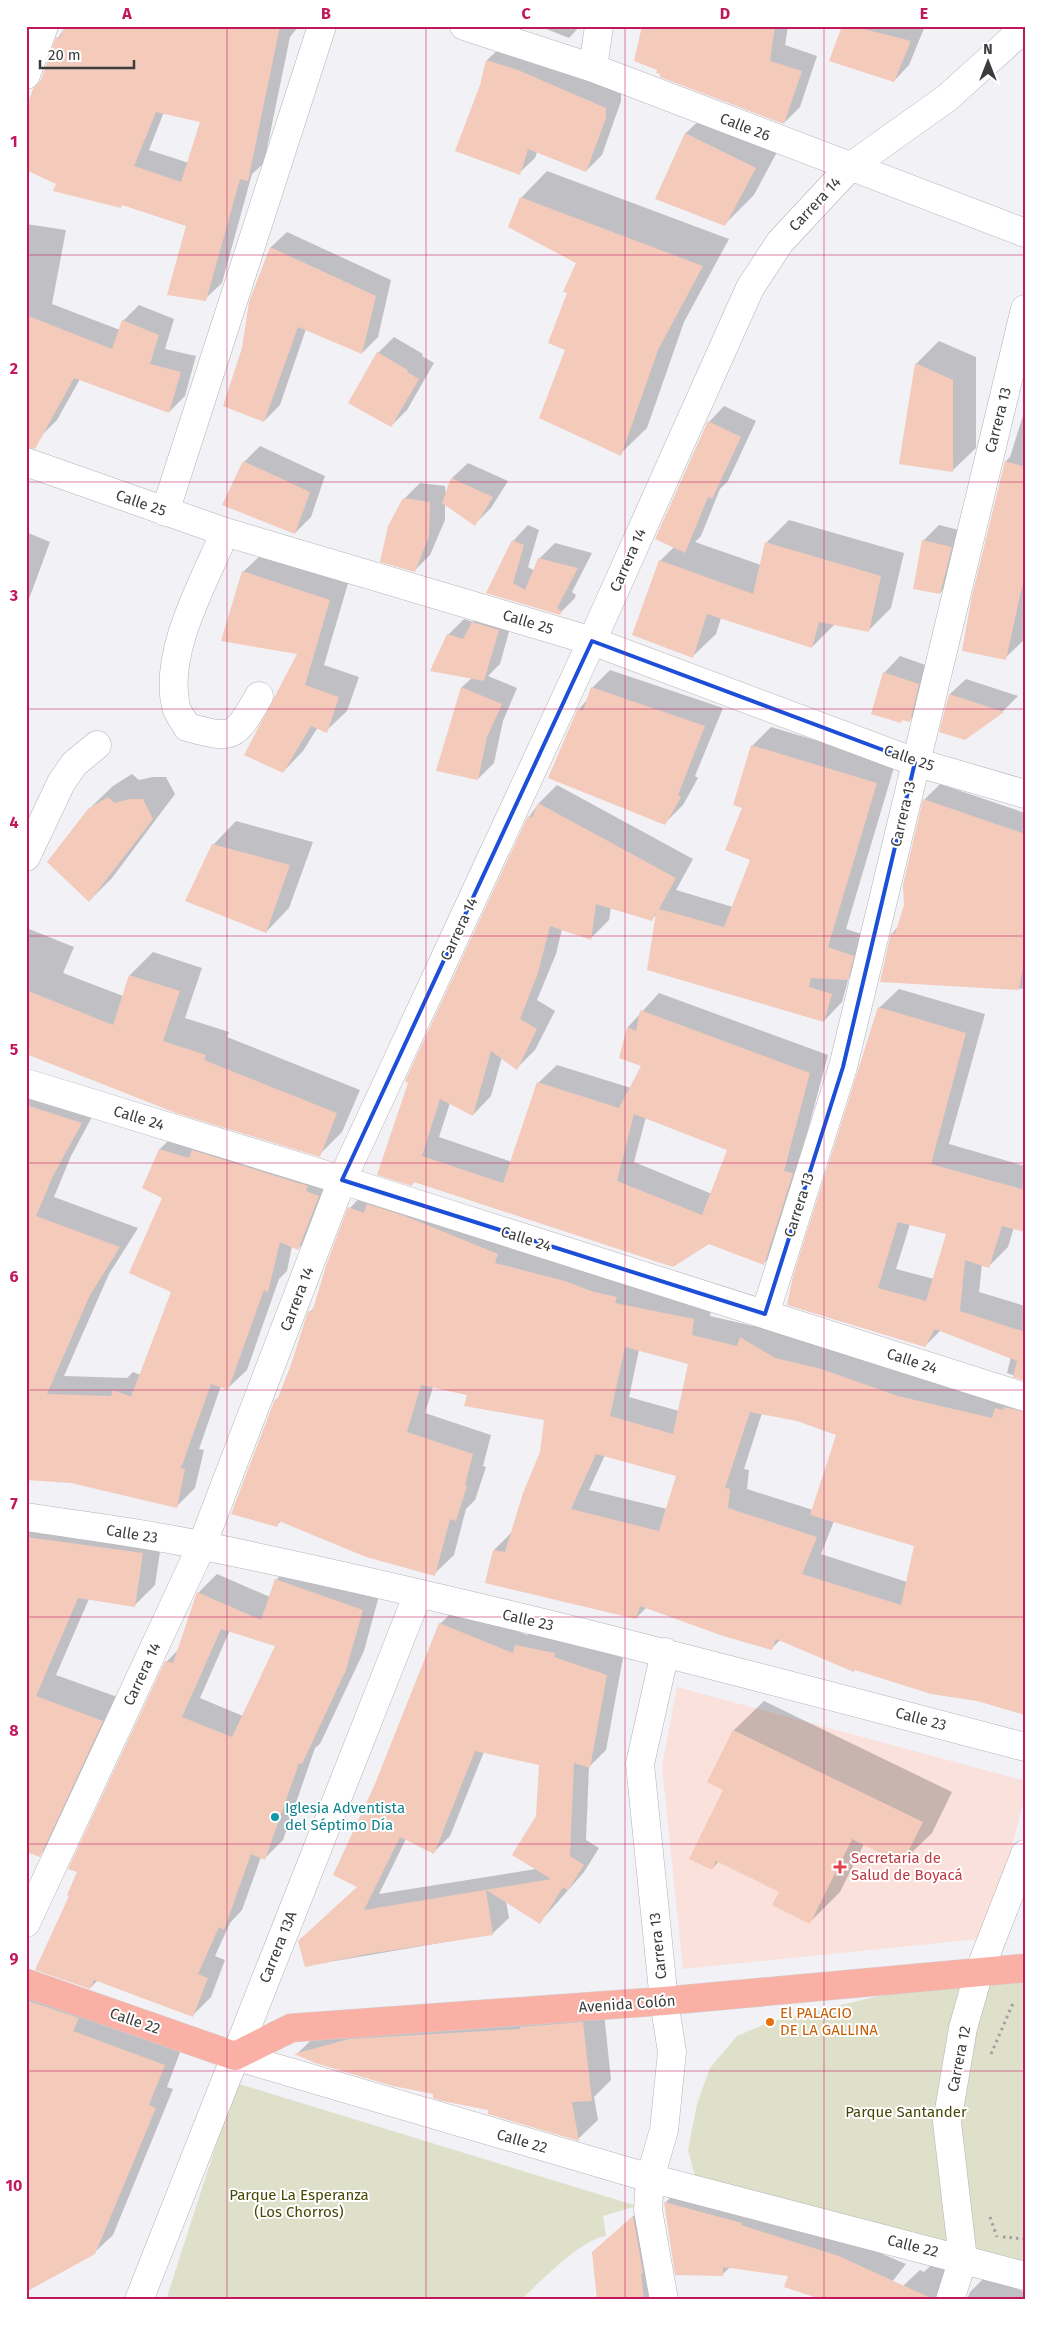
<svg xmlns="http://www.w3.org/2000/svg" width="1051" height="2326" font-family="'Fira Sans',sans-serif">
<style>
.medical{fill:#fbe1db}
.green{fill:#dee0c9}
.shadow{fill:#0003;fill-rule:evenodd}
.building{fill:#f4cabb;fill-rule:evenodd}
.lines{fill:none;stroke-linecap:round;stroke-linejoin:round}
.minor-casing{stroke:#b3b3b7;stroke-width:29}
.major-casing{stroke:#d0d0d0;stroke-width:29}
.path{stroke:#a0a0a3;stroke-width:3;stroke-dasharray:2.5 4;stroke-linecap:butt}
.minor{stroke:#fff;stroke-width:28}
.major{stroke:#fbb0a5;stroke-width:28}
.marked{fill:none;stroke:#1d4ed8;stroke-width:4;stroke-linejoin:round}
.grid{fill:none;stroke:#c2185b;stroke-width:1;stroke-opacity:0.55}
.culture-dot{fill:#0f9aa8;stroke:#fff;stroke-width:2}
.health-dot{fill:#e0444e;stroke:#fff;stroke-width:2}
.food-dot{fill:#e8710a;stroke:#fff;stroke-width:2}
.labels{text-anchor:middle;stroke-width:4;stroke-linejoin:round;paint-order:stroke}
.street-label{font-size:15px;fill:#3c3c3d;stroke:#fff}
.culture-label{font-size:15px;fill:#0d838f;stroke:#fff;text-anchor:start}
.health-label{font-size:15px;fill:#be3a42;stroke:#fff;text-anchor:start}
.food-label{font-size:15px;fill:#c56008;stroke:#fff;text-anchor:start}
.park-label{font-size:15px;fill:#464806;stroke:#fff}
.neatline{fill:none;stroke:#c2185b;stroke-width:2}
.grid-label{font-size:16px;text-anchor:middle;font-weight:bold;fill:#c2185b}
</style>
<rect width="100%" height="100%" fill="#f1f1f6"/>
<path class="medical" d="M677,1687L1025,1781V1796L988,1938L683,1969L662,1766Z"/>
<path class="green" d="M1025,1968V2269L696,2180L688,2150L697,2104L710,2068L737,2036L770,2022L979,1972Z
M236,2083L637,2206L603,2216L606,2236C581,2239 540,2282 521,2300H166Z"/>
<path class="shadow" d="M66,26H299L290,37L264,163L252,174L222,283L205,299L187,225L123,204L120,207L42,81L58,38ZM164,112L202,121L189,163L149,150Z
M539,26H580L569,38Z
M643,26H788L785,45L817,56L800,107L784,123Z
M843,26H925L909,65L894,81Z
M503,45L621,92V101L602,155L586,171L537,152L535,158L519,173L481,85L487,60Z
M716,104L785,137L754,195L724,225L656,198L686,133Z
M547,171L729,239L684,322L647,428L620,454L567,350L578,262L521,198Z
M26,224L66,230L52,304L120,330L123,321L139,305L174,319L165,349L196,356L185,396L169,412L80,379L57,420L41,436L26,387Z
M287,232L391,280L378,337L362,353L306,329L280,405L264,421L243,348L251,302L271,247Z
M394,337L423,354L422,356L434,363L407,410L391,426L378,353Z
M939,341L976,357V448L952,471L916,364Z
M724,406L756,421L728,481L720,489L701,536L695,542L761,565L766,543L789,520L904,553L891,608L868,631L835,624L812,647L721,618L716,634L692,657L660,561L674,547L709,422Z
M1025,409V633L1023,641L1005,658L972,600L1006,461L1010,457Z
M260,446L325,476L311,517L295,533L244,462Z
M468,463L508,481L491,508L475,524L445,504V520L430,555L414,571L404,499L420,483L445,486L446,496L452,478Z
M528,525L539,530L528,567L535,571L539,559L555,543L592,553L572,592L576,595L575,598L559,614L488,592L513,541Z
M939,525L967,532L956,577L940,593L923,541Z
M26,532L50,542L26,607Z
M264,552L349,580L324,665L359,677L347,711L326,731L318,727L303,751L283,772L299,653L243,572Z
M489,606L514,614L500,664L488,676L517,688L503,721L494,763L478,779L437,770L462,687L472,678L448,635L464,619L473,622Z
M900,656L934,668L925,705L909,721L903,719L901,721L873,713L885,672Z
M610,670L723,708L695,776L698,778L683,805L664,824L579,709L587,700L592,688Z
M966,679L1018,696L1003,711L965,739L950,694Z
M771,727L895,764L846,929L871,937L866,960L849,977L842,1002L824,1021L658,913L652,919L611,907L609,920L591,938L562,929L556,954L537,1000L555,1011L535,1050L517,1068L502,1057L491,1096L473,1115L450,1103L439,1137L512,1162L538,1083L557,1065L631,1088L642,1065L628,1027L659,993L828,1055L802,1152L782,1245L764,1263L709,1242L415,1182L412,1184L529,817L539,803L557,785L693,859L676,890L733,907L751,859L744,807L752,746ZM646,1117L729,1149L712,1194L634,1162Z
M132,774L139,780L153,777H166L175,794L112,878L89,901V809L113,786Z
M940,784L1025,813V989L881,981L892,934L910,911L904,885L925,799Z
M236,821L313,842L289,908L266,932L213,845Z
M29,929L74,947L63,973L123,996L130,975L153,952L202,968L185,1018L229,1032L227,1037L360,1090L342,1132L319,1155L26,1052V931Z
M899,989L985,1014L949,1144L1025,1166V1230L1014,1227L1008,1247L989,1266L982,1264L979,1292L1025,1306V1379L1007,1373L1011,1357L941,1330L925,1346L789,1304L879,1008ZM910,1224L947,1233L934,1279L896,1269Z
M40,1084L99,1104L71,1156L54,1197L138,1228L109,1274L64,1376L127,1378L133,1372L141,1375L172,1291L163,1197L143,1187L160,1149L179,1130L337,1177L317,1230L298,1249L292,1246L287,1271L279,1279L247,1370L228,1388L221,1386L199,1449L204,1450L195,1488L176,1507L72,1482L26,1479V1098Z
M369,1188L713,1300L710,1316L753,1326L761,1319L795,1339L1025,1388V1713L781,1639L772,1648L647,1607L636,1618L494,1550L512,1532L542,1453L545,1419L468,1395L433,1387L425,1413L491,1435L483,1466L486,1467L475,1500L466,1509L454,1555L434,1574L281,1521L277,1525L276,1400L281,1395L310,1312L316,1305L350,1208ZM639,1350L689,1363L679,1411L629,1397ZM762,1413L797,1419L837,1434L813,1510L747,1489L749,1470L744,1469ZM605,1455L678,1475L667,1509L589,1490ZM834,1521L915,1545L907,1582L821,1554Z
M26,1511L163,1532L155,1585L134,1606L89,1599L56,1675L123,1699L60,1834L39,1856L27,1851L26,1853Z
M294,1562L380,1592L364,1651L320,1744L315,1748L283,1840L265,1858L261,1857L242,1910L230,1923L215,1956L225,1960L211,1997L192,2016L98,1980L90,1988L71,1895L166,1662L179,1649L199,1592L217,1574L270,1597L276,1580ZM230,1630L277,1645L243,1716L200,1698Z
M457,1607L527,1635L533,1629L623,1658L606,1750L589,1767L586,1840L599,1848L584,1872L540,1922L506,1901L509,1918L492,1934L306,1966L358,1886L376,1784L440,1624ZM484,1752L540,1764L536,1869L379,1894L406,1839L433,1853L450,1836Z
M764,1701L952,1792L932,1833L902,1862L864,1844L840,1892L810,1922L780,1891L719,1861L712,1869L725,1789L709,1782L734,1730Z
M26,1976L182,2047L167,2087L173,2089L113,2235L94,2253L26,2290Z
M603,2003L611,2080L594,2097L598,2120L578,2139L489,2109L297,2054L316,2035Z
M680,2188L854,2242L906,2264L878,2300L789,2275L730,2267L722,2275L665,2203Z
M649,2202L661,2300H599L593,2252Z
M931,2265L952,2272L960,2300H900L904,2285L920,2270L924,2272Z
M985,2277L1025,2292V2300H967L970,2292Z"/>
<path class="building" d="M65,26H280L248,181L240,179L206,301L167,295L186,226L122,205L121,208L53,191L56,184L26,170V108L33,89L41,80L56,37L60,38ZM156,112L200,122L181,182L134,166Z
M642,26H775L770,61L802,71L784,124L660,77V74L656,73L657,70L634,61Z
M842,26H852L911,41L894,82L829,61Z
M486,60L518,70L606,108V118L586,172L528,149L520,175L455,151L480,85Z
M685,133L756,168L725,226L655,199Z
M520,197L703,266L658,350L621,456L539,418L565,350L548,343L567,293L563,292L576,263L508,227Z
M270,247L376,296L362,354L298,327L264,422L223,406L242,348L249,302Z
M26,315L112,349L122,320L159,335L150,364L181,372L169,413L74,378L35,449L26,447Z
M377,352L408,370L407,372L419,379L391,427L348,403Z
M915,363L953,380V472L899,464Z
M708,421L741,437L712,499L708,497L685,553L655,539Z
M243,461L310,492L295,534L222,505Z
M1005,461L1025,467V573L1006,660L962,651L971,600Z
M451,478L493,497L475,526L442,503Z
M403,498L430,502L429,536L415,572L380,562L388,526Z
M512,540L524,545L513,583L525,590L538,558L578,568L557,608L562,611L560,615L486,593Z
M922,540L952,547L940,594L913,589Z
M765,542L881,576L869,632L819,622L812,648L707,614L693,658L632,635L659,560L753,594Z
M242,571L330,600L305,685L339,697L327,733L311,726L283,773L244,755L297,654L221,641Z
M472,622L499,630L484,681L430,671L447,634L463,639Z
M883,672L919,684L910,722L902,720L901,723L871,714Z
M461,687L502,704L487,737L478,780L436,771Z
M591,687L705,726L678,795L681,797L665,825L548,778L578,708L583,711Z
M949,694L1004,712L965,740L939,732Z
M751,745L877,783L828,947L854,956L848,980L811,978L809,987L832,994L824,1022L647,970L656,913L652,921L596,904L591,940L550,926L538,973L520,1019L537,1029L517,1070L491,1051L473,1116L440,1099L422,1156L503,1183L537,1082L619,1108L641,1066L619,1058L627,1027L636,1031L640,1010L810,1073L784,1171L793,1173L764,1265L709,1244L673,1267L414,1182L412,1186L377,1175L408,1083L405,1081L528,816L532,818L538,803L676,878L659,909L724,927L750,860L725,850L742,808L733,805ZM634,1114L727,1150L702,1215L617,1181Z
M108,797L115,803L129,799H143L153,819L89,902L47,862L88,809Z
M923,799L1025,834V951L1019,990L880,982L891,933L895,934L904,905L903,885Z
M212,844L290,865L266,933L185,901Z
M129,975L180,991L163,1041L206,1055L204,1060L337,1113L320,1157L176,1113L26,1054V990L113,1025Z
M878,1007L966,1033L931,1164L1025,1190V1232L1002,1226L989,1268L965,1260L960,1311L1025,1332V1381L1013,1377L1017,1361L935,1329L925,1347L787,1305L793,1276ZM898,1222L946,1234L926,1301L878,1288Z
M26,1105L82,1123L53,1176L36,1216L120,1247L90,1295L47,1394L111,1396L113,1390L131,1397L171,1292L129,1273L162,1198L142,1188L159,1149L189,1158L192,1150L308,1186L306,1191L319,1196L298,1250L280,1242L268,1292L264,1290L228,1390L211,1384L181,1468L185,1469L177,1508L71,1483L26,1480Z
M367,1204L405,1216L498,1254L495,1263L565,1281L594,1292L617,1297L615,1303L694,1319L692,1335L737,1346L740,1337L775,1358L818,1368L898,1396L992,1418L995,1408L1003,1410L1004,1407L1025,1412V1715L977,1701L931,1694L855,1670L854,1672L776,1639L772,1650L723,1636L640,1606L636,1619L485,1583L493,1550L505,1552L523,1493L540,1452L544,1420L464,1406L467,1395L421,1385L407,1432L473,1454L465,1485L467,1486L456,1521L450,1519L435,1576L366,1557L279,1521L277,1527L231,1514L275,1399L277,1400L291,1365L308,1311L312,1312L327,1263L348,1207L364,1213ZM625,1347L688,1364L673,1434L610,1416ZM750,1412L797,1421L836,1435L810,1515L914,1546L901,1605L802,1574L817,1537L728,1508L730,1489L725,1488ZM596,1454L676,1476L659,1531L571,1509Z
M26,1537L143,1553L135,1607L78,1598L36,1696L103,1721L40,1857L26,1852Z
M275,1579L363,1610L346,1670L302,1764L299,1763L265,1860L251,1854L224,1930L219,1927L198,1974L208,1978L193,2017L94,1980L90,1989L35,1970L69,1896L67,1895L77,1872L68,1869L165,1661L173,1663L197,1592L261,1620ZM221,1629L275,1646L232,1737L182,1717Z
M439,1623L513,1653L515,1645L555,1653L554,1657L607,1675L590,1768L574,1763L570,1856L584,1865L568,1890L563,1887L540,1924L486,1890L493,1935L367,1954L305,1967L298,1941L357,1887L333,1875L375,1784ZM475,1751L539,1765L536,1816L512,1855L551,1879L364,1910L400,1837L434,1854Z
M733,1730L923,1822L902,1864L852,1839L810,1924L772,1905L779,1892L716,1861L712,1870L689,1859L723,1790L707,1782Z
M26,2000L79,2018L73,2031L165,2065L149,2105L156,2108L95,2254L26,2292Z
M583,2022L592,2101L572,2102L579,2141L488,2114V2110L442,2101L433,2098V2094L393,2086L315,2063L294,2054L349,2039L520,2029V2027Z
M664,2202L742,2223L741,2225L839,2256L935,2300H823L784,2287L788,2276L723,2267V2276L675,2275Z
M633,2216L643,2273H641L644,2300H597L592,2252Z"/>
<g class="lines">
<defs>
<path id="minor" d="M464,26L593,68L1025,233
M593,68L599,26
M26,75L44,26
M26,462L225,532L592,641L915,762L1025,794
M165,512L322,26
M225,532C204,582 163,652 176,707C178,714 184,721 187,727C234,740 235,738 259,696
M26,857L61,783L74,764L97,745
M26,1083L342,1180L1025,1397
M765,1314L843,1067L1025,309
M26,1517C85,1526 146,1533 204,1546C480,1603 752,1675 1025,1747
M26,1923L202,1545L342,1180L592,641L750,288L780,242L850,167L947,98L1019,33L1023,26
M235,2056L650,2178L1025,2276
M139,2300L418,1594
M664,2300L648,2210L650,2178L664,2130L672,2052L664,2001L640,1764L665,1652
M950,2300L963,2259L947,2122L963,2028L979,1972L1025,1854"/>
<path id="major" d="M26,1983L235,2056L291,2028L664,2001L1025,1968"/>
</defs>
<use href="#minor" class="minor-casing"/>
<use href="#major" class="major-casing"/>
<path class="path" d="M991,2054L1014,2001
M990,2217L997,2237
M1003,2237L1025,2239"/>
<use href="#minor" class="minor"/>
<use href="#major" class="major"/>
</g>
<path class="marked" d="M592,641L915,762L843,1067L765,1314L342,1180Z"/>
<path class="grid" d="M227,26V2300M426,26V2300M625,26V2300M824,26V2300M26,255H1025M26,482H1025M26,709H1025M26,936H1025M26,1163H1025M26,1390H1025M26,1617H1025M26,1844H1025M26,2071H1025"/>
<circle class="culture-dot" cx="275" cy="1817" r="5"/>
<path class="health-dot" d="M837.5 1859.5h5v5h5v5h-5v5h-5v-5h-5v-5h5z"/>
<circle class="food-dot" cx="770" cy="2022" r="5"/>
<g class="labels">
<g class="street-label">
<text transform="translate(745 127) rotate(21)" y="5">Calle 26</text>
<text transform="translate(815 204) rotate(-47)" y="5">Carrera 14</text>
<text transform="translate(998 420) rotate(-76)" y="5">Carrera 13</text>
<text transform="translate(141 503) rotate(19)" y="5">Calle 25</text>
<text transform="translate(628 560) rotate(-66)" y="5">Carrera 14</text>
<text transform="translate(528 622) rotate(17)" y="5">Calle 25</text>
<text transform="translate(909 758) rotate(19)" y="5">Calle 25</text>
<text transform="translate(903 814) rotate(-77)" y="5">Carrera 13</text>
<text transform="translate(459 929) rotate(-65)" y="5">Carrera 14</text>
<text transform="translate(139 1118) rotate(17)" y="5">Calle 24</text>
<text transform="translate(799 1205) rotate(-72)" y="5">Carrera 13</text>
<text transform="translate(526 1239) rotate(18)" y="5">Calle 24</text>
<text transform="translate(297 1299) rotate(-69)" y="5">Carrera 14</text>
<text transform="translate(912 1361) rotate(18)" y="5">Calle 24</text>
<text transform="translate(132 1534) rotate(9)" y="5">Calle 23</text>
<text transform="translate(528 1620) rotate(13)" y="5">Calle 23</text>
<text transform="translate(142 1674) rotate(-65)" y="5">Carrera 14</text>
<text transform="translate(921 1719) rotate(15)" y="5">Calle 23</text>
<text transform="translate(658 1946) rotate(-96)" y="5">Carrera 13</text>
<text transform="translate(278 1947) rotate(-68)" y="5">Carrera 13A</text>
<text transform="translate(627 2004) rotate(-4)" y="5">Avenida Colón</text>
<text transform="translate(135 2021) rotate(19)" y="5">Calle 22</text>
<text transform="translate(959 2059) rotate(-79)" y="5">Carrera 12</text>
<text transform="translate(522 2141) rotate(16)" y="5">Calle 22</text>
<text transform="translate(913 2246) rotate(14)" y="5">Calle 22</text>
</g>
<g class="culture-label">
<text x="285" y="1813">Iglesia Adventista<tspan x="285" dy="17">del Séptimo Día</tspan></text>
</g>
<g class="health-label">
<text x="851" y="1863">Secretaria de<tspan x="851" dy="17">Salud de Boyacá</tspan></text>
</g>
<g class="food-label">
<text x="780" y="2018">El PALACIO<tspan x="780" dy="17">DE LA GALLINA</tspan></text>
</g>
<g class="park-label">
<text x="906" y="2117">Parque Santander</text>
<text x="299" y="2200">Parque La Esperanza<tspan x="299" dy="17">(Los Chorros)</tspan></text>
</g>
</g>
<rect width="1051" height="2326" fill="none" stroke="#ffffff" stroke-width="55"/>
<g transform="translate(988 62)" stroke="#ffffff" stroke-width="4" paint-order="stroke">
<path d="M0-4L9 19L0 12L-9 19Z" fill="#3c3c3d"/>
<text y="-8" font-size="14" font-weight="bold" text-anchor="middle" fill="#3c3c3d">N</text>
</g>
<path d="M40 60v8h94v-8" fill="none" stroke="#3c3c3d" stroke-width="2.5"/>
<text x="48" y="60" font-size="15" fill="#3c3c3d" stroke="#ffffff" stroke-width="4" paint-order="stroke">20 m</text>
<rect x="28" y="28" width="996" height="2270" class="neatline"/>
<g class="grid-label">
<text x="127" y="19">A</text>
<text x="326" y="19">B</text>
<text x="526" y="19">C</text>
<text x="725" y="19">D</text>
<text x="924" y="19">E</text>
<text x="14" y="147">1</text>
<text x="14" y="374">2</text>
<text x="14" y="601">3</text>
<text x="14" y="828">4</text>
<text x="14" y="1055">5</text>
<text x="14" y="1282">6</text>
<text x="14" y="1509">7</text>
<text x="14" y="1736">8</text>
<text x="14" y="1964">9</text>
<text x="14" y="2191">10</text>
</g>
</svg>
